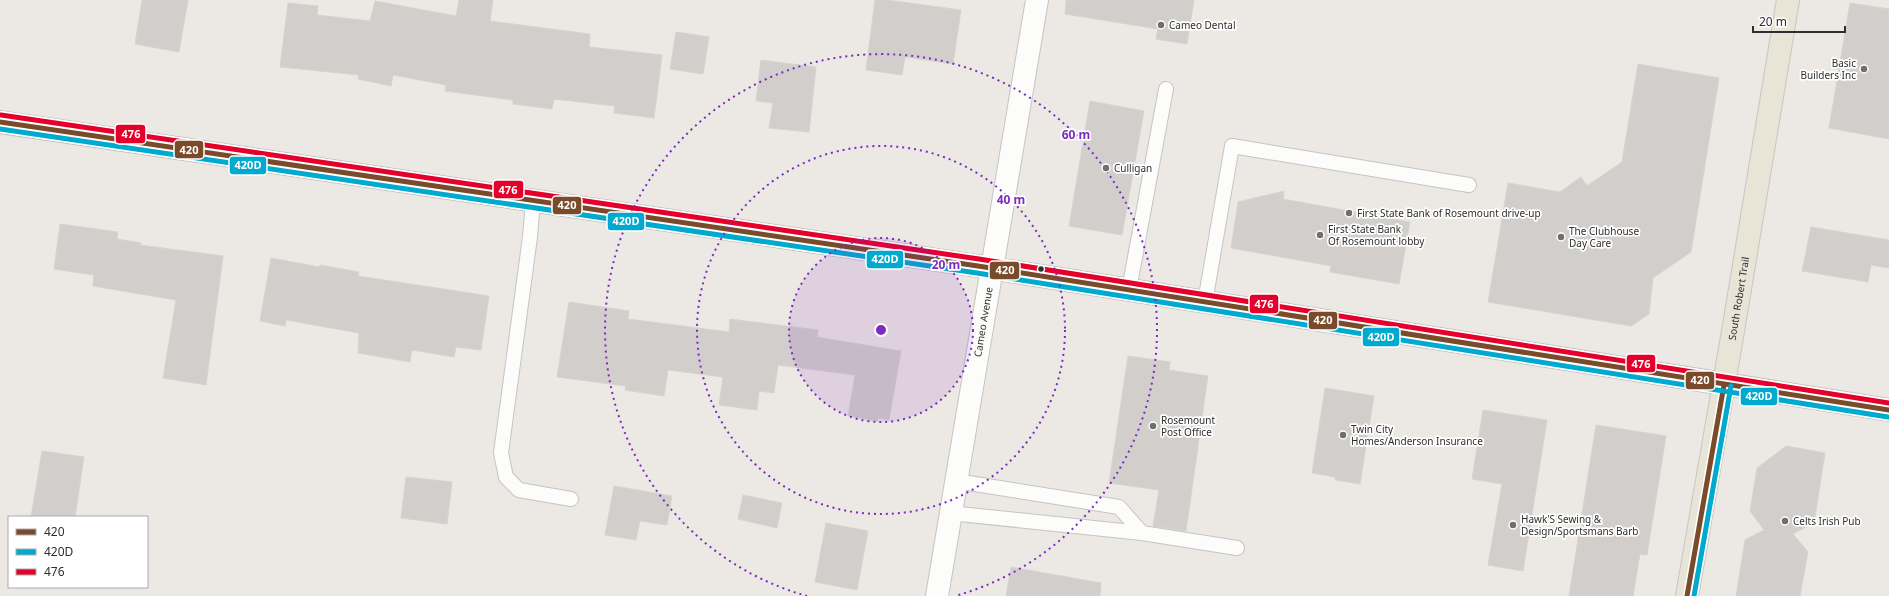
<svg xmlns="http://www.w3.org/2000/svg" width="1889" height="596" font-family="'Noto Sans',sans-serif">
<style>
.building{fill:#d1cecb;stroke:#d7d4d0}
.lines{fill:none;stroke-linecap:round;stroke-linejoin:round}
.lane-casing{stroke:#c5c4c5;stroke-width:16}
.street-casing{stroke:#c5c4c5;stroke-width:24}
.secondary-casing{stroke:#c5c4c5;stroke-width:24}
.primary-casing{stroke:#c6c5c4;stroke-width:24}
.lane{stroke:#fcfcfb;stroke-width:14}
.street{stroke:#fcfcfb;stroke-width:22}
.secondary{stroke:#fcfcfb;stroke-width:22}
.primary{stroke:#e8e4d6;stroke-width:22}
.bus-1-casing{stroke:#fff;stroke-width:8}
.bus-2-casing{stroke:#fff;stroke-width:8}
.bus-3-casing{stroke:#fff;stroke-width:8}
.bus-1{stroke:#7a4b2a;stroke-width:5}
.bus-2{stroke:#00a9ce;stroke-width:5}
.bus-3{stroke:#e4002b;stroke-width:5}
.ring{fill:none;stroke:#7b2cbf;stroke-width:2;stroke-dasharray:2 4}
.poi-dot{fill:#706f6e;stroke:#fff;stroke-width:1.5}
.bus-dot{fill:#2e2e2e;stroke:#fff;stroke-width:1.5}
.labels{text-anchor:middle;stroke-width:3.5;stroke-linejoin:round;paint-order:stroke}
.poi-label{font-size:10px;fill:#2e2e2e;stroke:#fff;text-anchor:start}
.street-label{font-size:10px;fill:#2e2e2e;stroke:#fff}
.centre{fill:#7b2cbf;stroke:#fff;stroke-width:2}
.ring-label{font-size:12px;text-anchor:middle;font-weight:bold;fill:#7b2cbf;stroke:#fff;stroke-width:3.5;stroke-linejoin:round;paint-order:stroke}
.line-badge{stroke:#fff;stroke-width:1.5}
.badge-label{font-size:11px;text-anchor:middle;font-weight:bold;fill:#fff}
</style>
<rect width="100%" height="100%" fill="#ece8e4"/>
<path class="building" d="M142,0H188L179,52L135,44Z
M459,0H493L490,21L590,34L589,47L662,55L654,118L614,113L615,106L554,99L552,109L513,104V100L445,91L446,85L393,75L391,86L358,79L359,75L280,67L288,3L318,6L317,15L370,21L375,1L456,16Z
M875,0H887L961,10L953,64L905,57L902,75L866,70Z
M1066,0H1194L1187,44L1156,39L1158,29L1065,14Z
M1850,3L1889,9V139L1829,128Z
M676,32L709,37L703,74L670,69Z
M761,60L816,67L809,132L769,128L773,103L756,101Z
M1638,64L1719,78L1691,252L1653,278L1649,314L1631,326L1488,302L1508,183L1560,192L1581,177L1587,186L1622,162Z
M1090,101L1144,111L1122,235L1069,226Z
M1284,191L1283,199L1410,222L1399,284L1330,272L1331,266L1231,248L1238,202Z
M60,224L118,232L117,239L141,243L140,245L223,256L206,385L163,378L176,300L93,286L94,275L54,269Z
M1811,227L1889,240V268L1871,265L1868,282L1802,271Z
M271,258L319,267L320,265L359,272L358,276L489,296L481,350L456,347L454,357L412,350L410,362L358,353L359,333L286,320L285,326L260,321Z
M569,302L629,311L628,319L729,332L730,319L818,330L817,337L901,351L889,420L878,418V421L848,416L855,375L778,365L774,393L759,391L757,410L719,405L723,377L668,370L664,396L625,390L626,386L557,377Z
M1128,356L1170,362L1169,370L1208,376L1186,531L1153,526L1159,490L1109,483Z
M1325,388L1374,396L1360,484L1335,480V477L1312,473Z
M1483,410L1547,420L1523,571L1488,565L1502,484L1472,479Z
M1596,425L1666,436L1647,555L1640,554L1633,596H1569Z
M1786,446L1825,453L1814,523L1793,534L1808,552L1800,596H1736L1745,540L1764,530L1750,511L1757,468Z
M42,451L84,457L75,517H31Z
M406,477L452,482L447,524L401,518Z
M614,486L672,496L667,525L640,521L636,540L605,535Z
M743,495L782,503L777,528L738,519Z
M826,523L868,531L857,590L815,582Z
M1011,567L1101,583L1100,596H1006Z"/>
<g class="lines">
<defs>
<path id="lane" d="M533,201L530,237L501,453L506,477L519,490L571,499
M1129,290L1166,89
M1205,302L1232,146L1469,185
M956,481L1119,507L1142,533
M950,513L1142,533L1237,548"/>
<g id="street">
<path id="s1" d="M937,596L1037,0"/>
</g>
<path id="secondary" d="M0,122L978,266L1889,410"/>
<g id="primary">
<path id="s2" d="M1687,596L1732,337L1788,0"/>
</g>
</defs>
<use href="#lane" class="lane-casing"/>
<use href="#street" class="street-casing"/>
<use href="#secondary" class="secondary-casing"/>
<use href="#primary" class="primary-casing"/>
<use href="#lane" class="lane"/>
<use href="#street" class="street"/>
<use href="#secondary" class="secondary"/>
<use href="#primary" class="primary"/>
<defs>
<path id="bus-1" d="M0,122L978,266L1889,410
M1687,596L1724,385"/>
<path id="bus-2" d="M0,129L977,273L1888,417
M1694,596L1731,386"/>
<path id="bus-3" d="M1,115L979,259L1889,403"/>
</defs>
<use href="#bus-1" class="bus-1-casing"/>
<use href="#bus-2" class="bus-2-casing"/>
<use href="#bus-3" class="bus-3-casing"/>
<use href="#bus-1" class="bus-1"/>
<use href="#bus-2" class="bus-2"/>
<use href="#bus-3" class="bus-3"/>
</g>
<circle cx="881" cy="330" r="92" fill="#7b2cbf" fill-opacity=".12"/>
<g class="ring">
<circle cx="881" cy="330" r="92"/>
<circle cx="881" cy="330" r="184"/>
<path d="M807 596A276 276 0 1 1 955 596"/>
</g>
<g class="poi-dot">
<circle cx="1161" cy="25" r="4"/>
<circle cx="1864" cy="69" r="4"/>
<circle cx="1106" cy="168" r="4"/>
<circle cx="1349" cy="213" r="4"/>
<circle cx="1320" cy="235" r="4"/>
<circle cx="1561" cy="237" r="4"/>
<circle cx="1153" cy="426" r="4"/>
<circle cx="1343" cy="435" r="4"/>
<circle cx="1785" cy="521" r="4"/>
<circle cx="1513" cy="525" r="4"/>
</g>
<circle class="bus-dot" cx="1041" cy="269" r="3.5"/>
<g class="labels">
<g class="poi-label">
<text x="1169" y="29">Cameo Dental</text>
<text x="1856" y="67" text-anchor="end">Basic<tspan x="1856" dy="12">Builders Inc</tspan></text>
<text x="1114" y="172">Culligan</text>
<text x="1357" y="217">First State Bank of Rosemount drive-up</text>
<text x="1328" y="233">First State Bank<tspan x="1328" dy="12">Of Rosemount lobby</tspan></text>
<text x="1569" y="235">The Clubhouse<tspan x="1569" dy="12">Day Care</tspan></text>
<text x="1161" y="424">Rosemount<tspan x="1161" dy="12">Post Office</tspan></text>
<text x="1351" y="433">Twin City<tspan x="1351" dy="12">Homes/Anderson Insurance</tspan></text>
<text x="1521" y="523">Hawk'S Sewing &amp;<tspan x="1521" dy="12">Design/Sportsmans Barb</tspan></text>
<text x="1793" y="525">Celts Irish Pub</text>
</g>
<g class="street-label">
<text dy="4" stroke="none"><textPath href="#s2" startOffset="302">South Robert Trail</textPath></text>
<text dy="4" stroke="none"><textPath href="#s1" startOffset="278">Cameo Avenue</textPath></text>
</g>
</g>
<circle cx="881" cy="330" r="6" class="centre"/>
<g class="ring-label">
<text x="1076" y="139">60 m</text>
<text x="1011" y="204">40 m</text>
<text x="946" y="269">20 m</text>
</g>
<g class="line-badge">
<rect x="115" y="124" width="31" height="20" rx="4" fill="#e4002b"/>
<rect x="174" y="140" width="30" height="19" rx="4" fill="#7a4b2a"/>
<rect x="229" y="156" width="38" height="19" rx="4" fill="#00a9ce"/>
<rect x="493" y="180" width="31" height="19" rx="4" fill="#e4002b"/>
<rect x="552" y="196" width="30" height="19" rx="4" fill="#7a4b2a"/>
<rect x="607" y="212" width="38" height="19" rx="4" fill="#00a9ce"/>
<rect x="866" y="250" width="38" height="19" rx="4" fill="#00a9ce"/>
<rect x="989" y="261" width="31" height="19" rx="4" fill="#7a4b2a"/>
<rect x="1249" y="294" width="30" height="20" rx="4" fill="#e4002b"/>
<rect x="1308" y="311" width="30" height="19" rx="4" fill="#7a4b2a"/>
<rect x="1362" y="327" width="38" height="20" rx="4" fill="#00a9ce"/>
<rect x="1626" y="354" width="30" height="19" rx="4" fill="#e4002b"/>
<rect x="1685" y="371" width="30" height="19" rx="4" fill="#7a4b2a"/>
<rect x="1740" y="387" width="38" height="19" rx="4" fill="#00a9ce"/>
</g>
<g class="badge-label">
<text x="131" y="138">476</text>
<text x="189" y="154">420</text>
<text x="248" y="169">420D</text>
<text x="508" y="194">476</text>
<text x="567" y="209">420</text>
<text x="626" y="225">420D</text>
<text x="885" y="263">420D</text>
<text x="1005" y="274">420</text>
<text x="1264" y="308">476</text>
<text x="1323" y="324">420</text>
<text x="1381" y="341">420D</text>
<text x="1641" y="368">476</text>
<text x="1700" y="384">420</text>
<text x="1759" y="400">420D</text>
</g>
<rect x="8" y="516" width="140" height="72" fill="#ffffff" stroke="#ababab"/>
<rect x="16" y="529" width="20" height="6" fill="#7a4b2a" stroke="#ababab"/>
<text x="44" y="536" font-size="12" fill="#2e2e2e">420</text>
<rect x="16" y="549" width="20" height="6" fill="#00a9ce" stroke="#ababab"/>
<text x="44" y="556" font-size="12" fill="#2e2e2e">420D</text>
<rect x="16" y="569" width="20" height="6" fill="#e4002b" stroke="#ababab"/>
<text x="44" y="576" font-size="12" fill="#2e2e2e">476</text>
<path d="M1753 26v6h92v-6" fill="none" stroke="#2e2e2e" stroke-width="2"/>
<text x="1759" y="26" font-size="12" fill="#2e2e2e" stroke="#ffffff" stroke-width="3" paint-order="stroke">20 m</text>
</svg>
